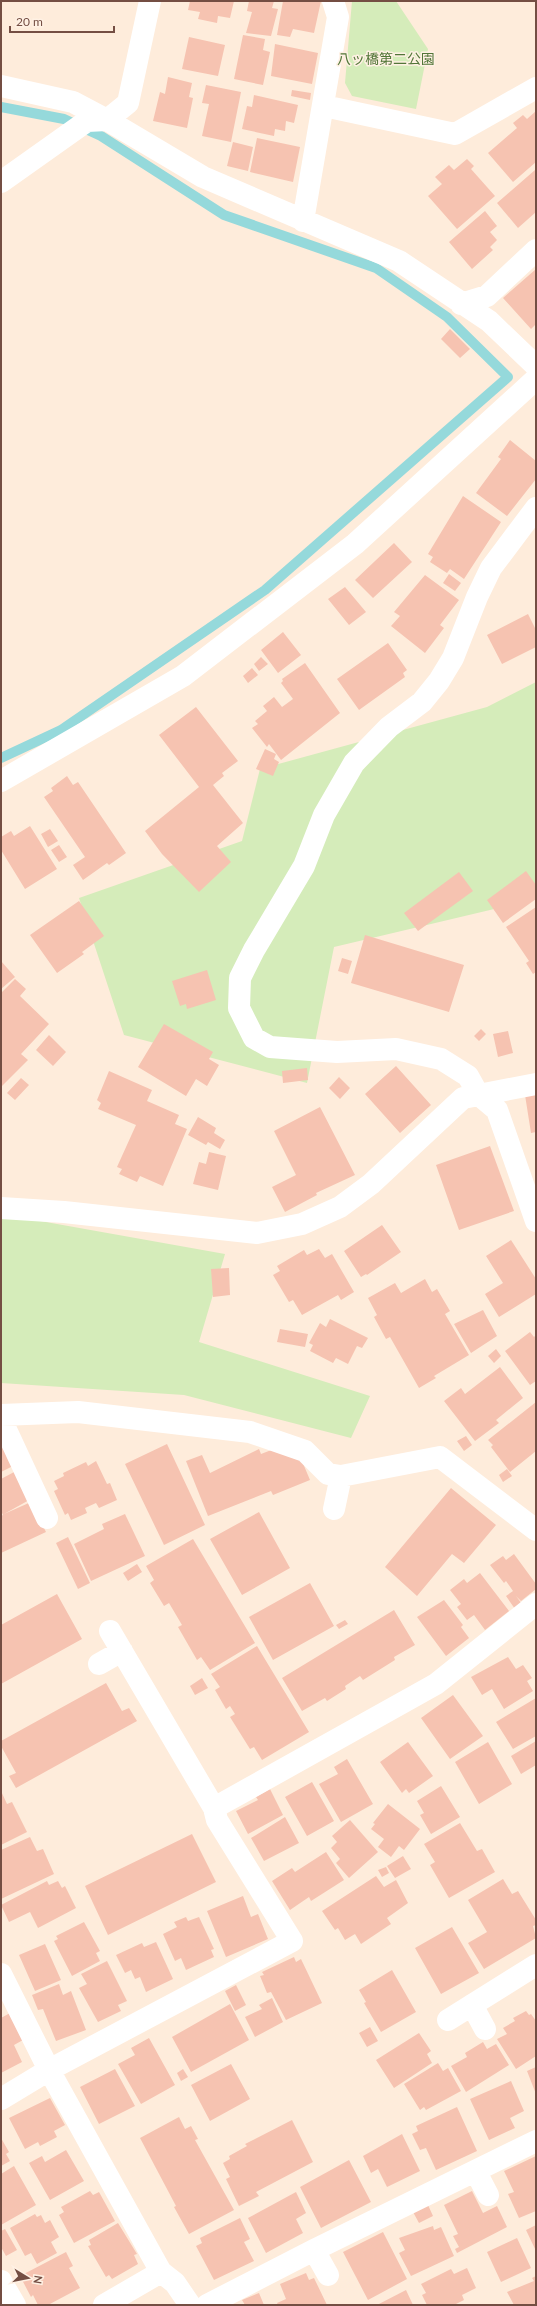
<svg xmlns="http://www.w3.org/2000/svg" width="537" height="2306" font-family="Lato,'Noto Sans JP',sans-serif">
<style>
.green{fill:#d5ecba}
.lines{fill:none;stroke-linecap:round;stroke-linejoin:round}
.stream{stroke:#95d9db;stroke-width:10}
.building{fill:#f6c3b1}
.minor{stroke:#fff;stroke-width:22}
.tertiary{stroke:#fff;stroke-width:22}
.labels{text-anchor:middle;stroke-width:3;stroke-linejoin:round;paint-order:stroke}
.park-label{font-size:14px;fill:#527638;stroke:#fff1e4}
</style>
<rect width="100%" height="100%" fill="#feecdb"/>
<path class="green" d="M352,1H396L428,49L416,109L352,96L345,83Z
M536,682V899L334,947L307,1083L124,1035L79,898L242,841L260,769L487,707Z
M1,1214L225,1254L199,1342L370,1396L351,1438L184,1395L1,1383Z"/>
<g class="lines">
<path class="stream" d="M1,107L64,119L101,136L224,215L376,268L447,317L508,377L265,590L61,730L1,758"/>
</g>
<path class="building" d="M190,1H234L230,18L218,16L217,23L198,19L200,12L188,10Z
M249,1H274L272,8L278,9L271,36L246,33L252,12L247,11Z
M283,1H321L314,33L293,29L290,37L277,35Z
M243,35L265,39L263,50L270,52L263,85L234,79Z
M189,37L225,45L218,76L182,69Z
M275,44L318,53L312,84L271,76Z
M168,77L192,83L189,97L193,98L187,128L153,121L160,92L165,94Z
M206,85L241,92L231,142L202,136L209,104L202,103Z
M292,90L311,93L310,100L291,96Z
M254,95L298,105L294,123L286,121L285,131L275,129L274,136L242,129L247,106L252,107Z
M536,111V162L513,182L488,153L517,128L513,123L523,115L527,119Z
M257,138L300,147L293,182L250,172Z
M233,142L253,147L248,171L227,166Z
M467,159L474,166L471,169L495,196L457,229L428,196L442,184L435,177L449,165L454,170Z
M535,170L536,212L518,228L497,203Z
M485,211L497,226L490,232L497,240L490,247L493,250L472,269L449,242Z
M536,269V324L531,329L503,298Z
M450,329L470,349L460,358L441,339Z
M510,440L536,461V479L507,516L476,493L501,459L498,457Z
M463,496L501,522L464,579L450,569L447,573L430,562L433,557L428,554Z
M394,543L412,562L373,598L355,580Z
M449,574L461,583L455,591L443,583Z
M425,575L459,600L440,625L444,628L425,653L391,626L400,616L394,612Z
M345,587L366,612L349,625L328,599Z
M528,614L536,630V647L502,664L487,635Z
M283,632L301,655L278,673L261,650Z
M388,643L407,670L403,673L405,677L359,710L337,679Z
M261,657L268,664L259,671L254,664Z
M305,663L340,713L281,760L269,744L267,747L252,728L258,724L255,721L267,711L263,706L274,697L282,707L293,699L281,683L283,681L282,679Z
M252,668L258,675L248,683L243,676Z
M196,707L238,761L222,773L224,776L213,785L243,823L217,846L231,862L199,892L162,854L145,831L199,787L159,735Z
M265,749L276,754L274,759L279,762L273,776L256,769Z
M67,776L73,785L78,782L126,853L109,865L107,863L83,880L73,865L85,857L44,797L53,791L51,788Z
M30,826L57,869L25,889L1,850V837L11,831L14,836Z
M50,829L58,841L48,847L41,834Z
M59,845L67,857L59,862L51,850Z
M526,871L536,885V899L503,923L487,900Z
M459,872L473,891L418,931L404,913Z
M79,901L104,936L82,952L84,954L57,973L30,935Z
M536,907V972L533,974L526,963L529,961L506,927Z
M365,935L464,965L449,1012L351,983Z
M342,958L352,961L348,974L338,971Z
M1,961L15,977L1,989Z
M207,970L216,1000L187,1009L186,1004L180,1006L172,981Z
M15,979L26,989L20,996L49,1024L21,1054L28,1060L1,1087V993Z
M164,1024L213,1052L209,1059L219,1065L207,1086L196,1079L186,1096L138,1067Z
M481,1029L486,1034L479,1041L474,1036Z
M508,1031L513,1053L498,1057L493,1034Z
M49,1035L66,1052L53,1066L36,1050Z
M396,1066L431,1105L400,1133L365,1094Z
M307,1068L308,1080L283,1083L282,1071Z
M109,1071L152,1090L147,1101L179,1115L175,1124L187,1129L163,1186L140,1176L137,1182L119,1174L122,1169L117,1167L136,1125L98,1109L101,1103L97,1100Z
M339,1077L350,1088L340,1099L329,1088Z
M21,1078L29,1085L15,1100L7,1093Z
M536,1093V1132L531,1133L525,1095Z
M320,1107L355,1175L316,1193L317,1195L285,1212L272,1187L296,1175L274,1131Z
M198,1117L216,1128L214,1133L225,1140L220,1149L208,1142L206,1145L188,1135Z
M490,1146L514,1211L459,1230L436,1165Z
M209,1152L226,1156L218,1190L193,1184L199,1162L206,1164Z
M382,1225L401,1252L367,1275L366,1274L361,1277L344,1251Z
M511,1240L536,1279V1294L499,1317L485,1294L503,1283L486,1256Z
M319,1249L325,1258L332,1254L354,1292L341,1300L338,1295L302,1315L293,1300L289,1302L273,1275L280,1271L277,1266L304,1250L307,1255Z
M229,1268L230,1295L213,1297L211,1269Z
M425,1279L432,1292L437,1289L450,1311L445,1314L469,1355L434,1376L436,1378L419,1388L390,1337L386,1339L374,1317L377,1315L368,1298L395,1283L401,1293Z
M483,1310L497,1336L471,1353L454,1324Z
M330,1319L368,1338L362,1348L357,1346L348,1364L336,1358L333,1363L310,1351L313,1345L309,1343L320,1323L326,1327Z
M280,1329L308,1334L305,1347L277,1342Z
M530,1332L534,1337L536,1335V1381L530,1385L505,1351Z
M496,1349L501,1356L494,1363L488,1356Z
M500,1367L523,1398L496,1420L499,1423L475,1441L444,1401L461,1388L465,1394Z
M536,1402V1451L510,1472L491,1447L493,1445L488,1440Z
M466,1436L472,1445L464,1451L457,1441Z
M1,1439L13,1466L1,1472Z
M167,1444L205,1525L164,1545L125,1464Z
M259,1449L261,1454L274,1449L302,1461L310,1480L273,1495L271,1491L208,1516L186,1461L202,1455L210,1473Z
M96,1461L107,1484L110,1483L117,1500L99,1508L96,1503L85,1508L87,1513L71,1520L68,1513L65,1515L54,1491L58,1489L54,1481L64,1476L63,1473L86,1462L88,1466Z
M507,1469L512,1476L503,1482L499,1475Z
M16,1471L31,1499L4,1514L31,1502L46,1532L1,1553V1516L3,1515L1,1511V1479Z
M451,1488L496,1525L464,1563L452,1554L417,1596L385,1567Z
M259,1512L290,1568L242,1595L210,1539Z
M125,1514L145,1556L91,1581L74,1544L104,1529L102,1524Z
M68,1537L90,1583L78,1589L56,1543Z
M193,1539L255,1643L210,1670L201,1657L197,1660L178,1627L182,1625L169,1603L164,1606L150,1583L154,1580L146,1566Z
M514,1554L536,1584V1589L521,1601L516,1596L522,1604L515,1609L506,1596L513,1591L506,1581L504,1583L490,1565L503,1556L506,1560Z
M137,1564L142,1572L128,1581L123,1573Z
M480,1573L509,1611L485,1630L474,1615L467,1620L457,1607L461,1604L450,1590L464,1579L467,1583Z
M310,1583L334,1626L273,1660L249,1617Z
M57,1594L82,1639L1,1684V1625Z
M444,1600L463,1625L461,1627L469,1638L446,1656L417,1617Z
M394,1610L415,1645L394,1657L395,1660L363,1680L360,1676L345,1686L346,1689L327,1701L325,1698L302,1711L282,1678Z
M345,1620L348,1624L339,1629L336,1625Z
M257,1646L309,1732L262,1760L254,1747L250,1749L230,1717L235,1714L230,1706L226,1709L215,1690L220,1687L211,1674Z
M508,1657L516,1669L523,1665L532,1678L527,1681L533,1691L504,1709L492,1689L482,1695L471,1677Z
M202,1678L208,1688L195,1695L190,1686Z
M106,1683L122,1711L129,1708L137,1721L16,1788L9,1776L16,1773L1,1746V1741Z
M453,1695L483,1736L450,1759L421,1718Z
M536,1698V1736L513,1749L496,1722Z
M536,1741V1765L521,1774L511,1756Z
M408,1742L433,1776L409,1793L406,1789L402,1793L380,1762Z
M488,1742L512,1784L479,1804L455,1762Z
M347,1759L373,1804L341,1822L319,1784L338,1774L334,1767Z
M312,1782L334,1821L307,1836L285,1797Z
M441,1786L460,1817L431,1834L420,1815L424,1813L417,1801Z
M270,1789L283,1815L248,1834L236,1811L258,1800L256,1797Z
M1,1791L7,1804L12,1802L27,1832L1,1845Z
M388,1804L420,1829L404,1850L399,1846L391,1857L378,1847L384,1839L371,1829L375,1824L373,1823Z
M285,1817L299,1843L264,1861L251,1838Z
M350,1820L378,1852L349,1878L336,1863L340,1859L331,1848L337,1842L332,1836Z
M460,1823L477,1851L482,1849L495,1872L449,1898L430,1865L435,1862L424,1844Z
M192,1834L216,1882L108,1935L85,1886Z
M30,1837L37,1851L43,1849L54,1874L1,1899V1850Z
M326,1852L344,1880L311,1901L309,1897L290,1910L272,1881L292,1868L295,1872Z
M403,1856L411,1869L395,1878L387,1866Z
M386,1867L389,1873L382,1877L378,1870Z
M376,1876L384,1887L396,1880L408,1903L387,1918L391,1924L361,1944L355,1934L345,1940L338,1928L335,1930L322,1911Z
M503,1879L512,1894L518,1891L536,1920V1925L533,1926L536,1938L484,1969L468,1943L487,1932L468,1900Z
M47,1881L49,1885L58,1881L62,1888L65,1886L76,1908L38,1928L30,1912L9,1922L1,1905Z
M243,1896L251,1917L258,1914L268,1939L226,1957L207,1911Z
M186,1917L188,1921L199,1917L214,1949L211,1950L214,1957L186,1970L181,1958L175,1961L163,1934L177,1927L174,1922Z
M84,1922L100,1951L96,1953L100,1961L72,1976L54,1941L58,1939L56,1936Z
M452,1927L479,1973L441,1994L415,1948Z
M156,1942L173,1979L146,1992L140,1977L135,1979L131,1970L125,1973L116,1955L142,1943L144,1947Z
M45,1944L61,1980L35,1991L19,1955Z
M294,1957L296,1962L301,1959L322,2003L286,2020L271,1992L267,1993L260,1976L264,1975L262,1972Z
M107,1961L127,2001L118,2005L121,2011L98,2022L79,1988L87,1984L81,1974Z
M392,1970L416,2012L381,2032L364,2003L366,2002L359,1990Z
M59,1984L63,1995L71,1991L86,2030L56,2041L43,2009L38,2010L32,1995Z
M236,1985L246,2005L235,2011L225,1991Z
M272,1998L283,2022L255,2037L245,2017L262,2009L259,2005Z
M230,2004L249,2040L191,2072L172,2037Z
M526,2011L529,2015L531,2014L536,2021V2056L516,2069L497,2039L507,2034L503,2028L515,2021L513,2018Z
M10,2013L23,2040L14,2045L22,2062L1,2073V2018Z
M370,2027L378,2041L367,2047L359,2033Z
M419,2033L431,2051L427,2054L432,2063L394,2088L376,2060Z
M149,2038L175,2085L141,2104L118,2064L135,2055L131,2048Z
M483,2042L487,2049L496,2044L509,2065L466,2092L451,2066L467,2057L465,2053Z
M438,2063L443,2071L448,2068L461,2091L426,2110L424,2107L420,2110L404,2084Z
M231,2064L250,2099L210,2121L191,2085Z
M536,2067V2094L527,2071Z
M115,2069L135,2106L99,2124L80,2087Z
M183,2069L188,2077L181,2081L177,2073Z
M511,2081L524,2111L510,2118L515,2128L489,2140L470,2099Z
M50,2098L65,2125L54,2131L57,2137L40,2146L38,2142L25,2149L9,2118Z
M457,2107L477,2151L436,2170L426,2148L420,2150L412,2134L418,2131L416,2126Z
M179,2117L185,2129L191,2126L198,2139L195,2140L234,2210L189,2234L174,2207L176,2206L140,2138Z
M292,2120L313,2162L256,2192L259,2196L239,2206L226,2179L230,2177L223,2163L230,2159L229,2156L247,2146L245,2144Z
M402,2134L420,2171L387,2187L378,2169L371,2173L363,2156Z
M1,2138L9,2152L6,2154L10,2161L1,2166Z
M66,2150L84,2181L50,2200L29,2163L42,2156L45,2162Z
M536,2156V2211L519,2218L508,2194L514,2192L504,2171Z
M349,2160L371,2202L321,2228L300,2187Z
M14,2166L36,2205L1,2225V2174Z
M90,2191L93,2195L99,2192L115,2221L74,2243L59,2215L64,2212L61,2207Z
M472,2191L483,2213L497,2206L507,2227L457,2253L455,2249L459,2247L453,2236L458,2234L444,2205Z
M296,2192L306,2213L296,2219L303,2233L266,2253L248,2218Z
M428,2205L433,2216L419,2223L413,2212Z
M35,2214L37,2217L41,2215L45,2223L50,2220L59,2237L51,2242L57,2253L37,2264L31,2253L25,2256L10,2228Z
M240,2218L250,2239L244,2242L254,2261L214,2280L196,2246L202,2243L200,2238Z
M118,2223L137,2254L134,2255L138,2264L112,2279L109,2275L106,2277L88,2246L91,2245L89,2240Z
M536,2225V2251L526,2230Z
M433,2226L434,2230L441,2227L454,2256L411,2276L399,2253L405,2250L399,2238Z
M5,2229L17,2250L6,2256L1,2247V2231Z
M383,2232L407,2279L368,2300L343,2252Z
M517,2238L531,2268L501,2282L487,2252Z
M66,2252L73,2266L69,2268L80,2288L48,2305H38L33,2295L31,2297L20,2276Z
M467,2268L476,2288L462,2295L464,2300L454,2305H427L422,2295L426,2293L421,2284L451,2269L454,2274Z
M306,2273L309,2280L314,2278L327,2305H278L277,2303L286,2299L280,2284Z
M536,2276V2305H514L507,2292L534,2281L532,2278Z
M406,2290L413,2305H377Z
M259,2293L264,2305H245L242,2300Z"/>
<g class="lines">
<path class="minor" d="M1,86L73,102L107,120L203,177L399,261L489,321L536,366
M324,106L455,134L536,88
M1,182L87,121L107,120L128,103L150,1
M303,221L338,17L333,1
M461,304L487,296L536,250
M536,508L491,568L477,597L453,658L439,681L422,702L389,727L354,763L324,815L304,866L254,950L240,978L239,1008L254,1038L270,1047L337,1052L396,1049L441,1059L468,1076L478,1094L497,1110L536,1221
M1,1208L64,1212L257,1233L302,1224L340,1207L371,1184L463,1098L536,1084
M1,1415L78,1412L250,1432L305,1451L328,1474L341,1476L440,1457L536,1530
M1,1419L47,1518
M334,1509L341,1476
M99,1664L122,1651
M214,1808L436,1684L536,1604
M1,1974L49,2070L161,2272L175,2283L190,2305
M472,2005L485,2029
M448,2020L536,1965
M1,2099L49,2070L292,1941L217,1820L214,1808L110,1631
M476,2172L488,2195
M314,2250L328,2275
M1,2281L15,2305
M104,2305L161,2272
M207,2305L314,2250L536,2141"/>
<path class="tertiary" d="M1,781L183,676L355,544L536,379"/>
</g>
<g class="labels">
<g class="park-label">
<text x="386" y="64">八ッ橋第二公園</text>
</g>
</g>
<rect width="537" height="2306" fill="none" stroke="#744e43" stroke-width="4"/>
<g transform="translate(28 2278) rotate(100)" stroke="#fff1e4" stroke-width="3" paint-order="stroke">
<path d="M0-3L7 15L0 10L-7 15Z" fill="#744e43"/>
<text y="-6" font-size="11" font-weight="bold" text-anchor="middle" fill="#744e43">N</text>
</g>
<path d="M10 26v6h104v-6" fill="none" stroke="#744e43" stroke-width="2"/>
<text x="16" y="26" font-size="12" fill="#744e43" stroke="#fff1e4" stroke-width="3" paint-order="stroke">20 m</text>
</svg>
